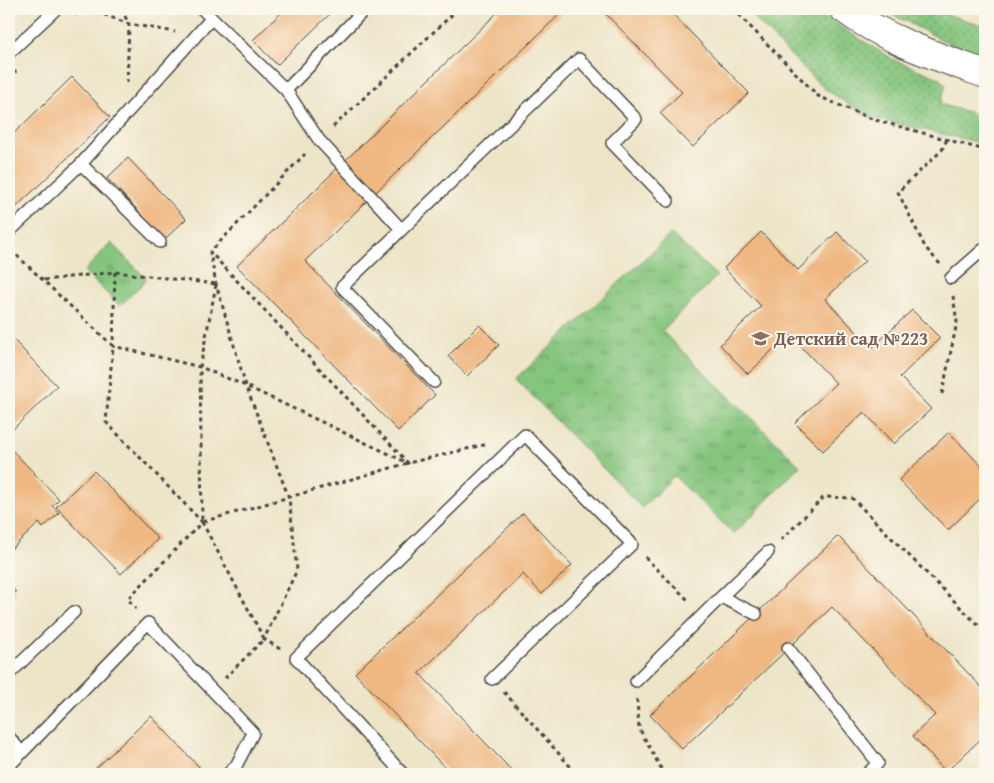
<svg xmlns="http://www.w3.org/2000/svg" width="994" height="783" font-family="'Gentium Book Plus',serif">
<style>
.grass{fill:url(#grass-dots);stroke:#587854}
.park{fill:url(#park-tufts);stroke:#587854}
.building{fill:#efb781}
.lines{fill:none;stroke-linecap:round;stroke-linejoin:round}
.lane-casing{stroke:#484743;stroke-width:14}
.secondary-casing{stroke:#484743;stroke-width:30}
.path{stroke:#484743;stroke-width:3;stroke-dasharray:4 4;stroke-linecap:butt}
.lane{stroke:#fff;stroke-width:11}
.secondary{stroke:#fff;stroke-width:28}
.labels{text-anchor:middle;stroke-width:4;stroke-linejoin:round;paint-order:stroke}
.education-label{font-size:18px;font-weight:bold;fill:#785e54;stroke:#fbf7ec;text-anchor:start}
</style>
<defs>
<pattern id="grass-dots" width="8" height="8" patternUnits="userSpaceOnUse" patternTransform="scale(1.25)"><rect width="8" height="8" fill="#85c57d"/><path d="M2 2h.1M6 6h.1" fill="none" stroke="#6da067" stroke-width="1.8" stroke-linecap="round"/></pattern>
<pattern id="park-tufts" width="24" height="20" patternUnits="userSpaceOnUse" patternTransform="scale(1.25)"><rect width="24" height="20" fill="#85c57d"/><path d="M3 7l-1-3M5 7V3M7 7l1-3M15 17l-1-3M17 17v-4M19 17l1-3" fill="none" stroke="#6da067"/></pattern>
</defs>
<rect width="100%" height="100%" fill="#fbf7ec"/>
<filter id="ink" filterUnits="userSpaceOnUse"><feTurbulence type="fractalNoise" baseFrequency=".02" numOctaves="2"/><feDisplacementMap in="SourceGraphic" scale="10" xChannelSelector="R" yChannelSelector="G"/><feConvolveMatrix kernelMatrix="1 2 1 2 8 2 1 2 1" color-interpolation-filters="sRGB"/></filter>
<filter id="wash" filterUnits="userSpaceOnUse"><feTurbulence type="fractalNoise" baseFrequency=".0096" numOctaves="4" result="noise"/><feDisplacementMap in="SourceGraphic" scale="20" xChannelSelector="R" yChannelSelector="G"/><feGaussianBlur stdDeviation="1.12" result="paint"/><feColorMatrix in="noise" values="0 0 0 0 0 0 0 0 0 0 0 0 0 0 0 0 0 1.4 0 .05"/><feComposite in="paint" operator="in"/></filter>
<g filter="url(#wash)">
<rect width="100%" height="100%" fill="#ede5c8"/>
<path class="grass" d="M745,9H812L894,60L939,78L946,85L940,104L985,117V144L868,117L822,87Z
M881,9H930L985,26V58L965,51Z"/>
<path class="park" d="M671,234L717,276L662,331L800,466L734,534L674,476L642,508L516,379Z
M111,243L147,279L120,306L84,271Z"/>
<g id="blocks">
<path class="building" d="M277,9H335L277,65L253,40L281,13Z
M501,9H565L305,261L435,395L398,431L237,266Z
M601,9H668L749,93L693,147L660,113L682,92Z
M72,77L110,117L9,214V138Z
M128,158L186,219L165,239L107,178Z
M761,232L798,270L837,232L865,261L825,299L872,348L912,310L940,338L900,377L931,409L894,444L864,412L823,451L795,423L836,383L789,334L748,374L720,345L761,306L724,268Z
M479,325L499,345L467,376L448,356Z
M9,335L57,386L9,433Z
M949,432L985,470V494L948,530L899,480Z
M9,447L59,499L52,506L59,513L43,528L39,523L9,551Z
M94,471L158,539L121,574L56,507Z
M523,513L572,565L542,594L523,574L419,673L515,774H451L355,673Z
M838,536L985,691V735L946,772L913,736L935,715L832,607L682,749L650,715Z
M9,585L16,592L9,599Z
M151,716L200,768L194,774H90Z"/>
</g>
</g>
<g filter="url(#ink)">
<use href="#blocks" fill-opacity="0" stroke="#484743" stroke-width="1"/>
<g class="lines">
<defs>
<path id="lane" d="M202,9L286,90L365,9
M9,53L56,9
M286,90L319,140L401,229
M81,164L160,242
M9,232L81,164L211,19
M951,278L985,248
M434,382L342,287L579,59L636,119L612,143L668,201
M721,597L768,552
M788,648L878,763L867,774
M9,674L74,612
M636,681L721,597L756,614
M9,737L22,753
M9,766L148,623L253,733L236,766L228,774
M403,774L296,658L525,435L632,544L492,679"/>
<path id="secondary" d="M844,9C886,40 936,56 985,74"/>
</defs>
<use href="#lane" class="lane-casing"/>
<use href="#secondary" class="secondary-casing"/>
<path class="path" d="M89,9L129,24L175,32
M121,9L129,24L127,84
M733,9L818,96L872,119L985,150
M75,15L82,9
M9,78L16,71
M333,127L458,9
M11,250L113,346L106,422L202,522L128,599L136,609
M940,264L925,247L898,192L942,150L947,139
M115,272L113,346L200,367L246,386L408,463L210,252
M44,280L115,272L216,284
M216,285L200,367L202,522L408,463L488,444
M942,394L957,322L953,296
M202,522L264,639L225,678
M781,540L824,497L852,498L985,632
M645,557L690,602
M280,649L264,639L297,570L289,498L246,386L216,284L210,252L305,154
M504,692L577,774
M637,699L639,728L664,774"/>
<use href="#lane" class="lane"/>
<use href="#secondary" class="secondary"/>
</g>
</g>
<defs>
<symbol id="school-bare" viewBox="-9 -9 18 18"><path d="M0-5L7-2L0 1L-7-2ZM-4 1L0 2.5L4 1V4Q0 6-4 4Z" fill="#8d6e63" stroke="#fbf7ec" stroke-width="2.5" paint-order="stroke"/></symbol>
</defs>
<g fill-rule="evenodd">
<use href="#school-bare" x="748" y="326" width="25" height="25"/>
</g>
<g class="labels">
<g class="education-label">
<text x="774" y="345">Детский сад №223</text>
</g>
</g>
<rect width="994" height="783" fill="none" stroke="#fbf7ec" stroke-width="30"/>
</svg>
